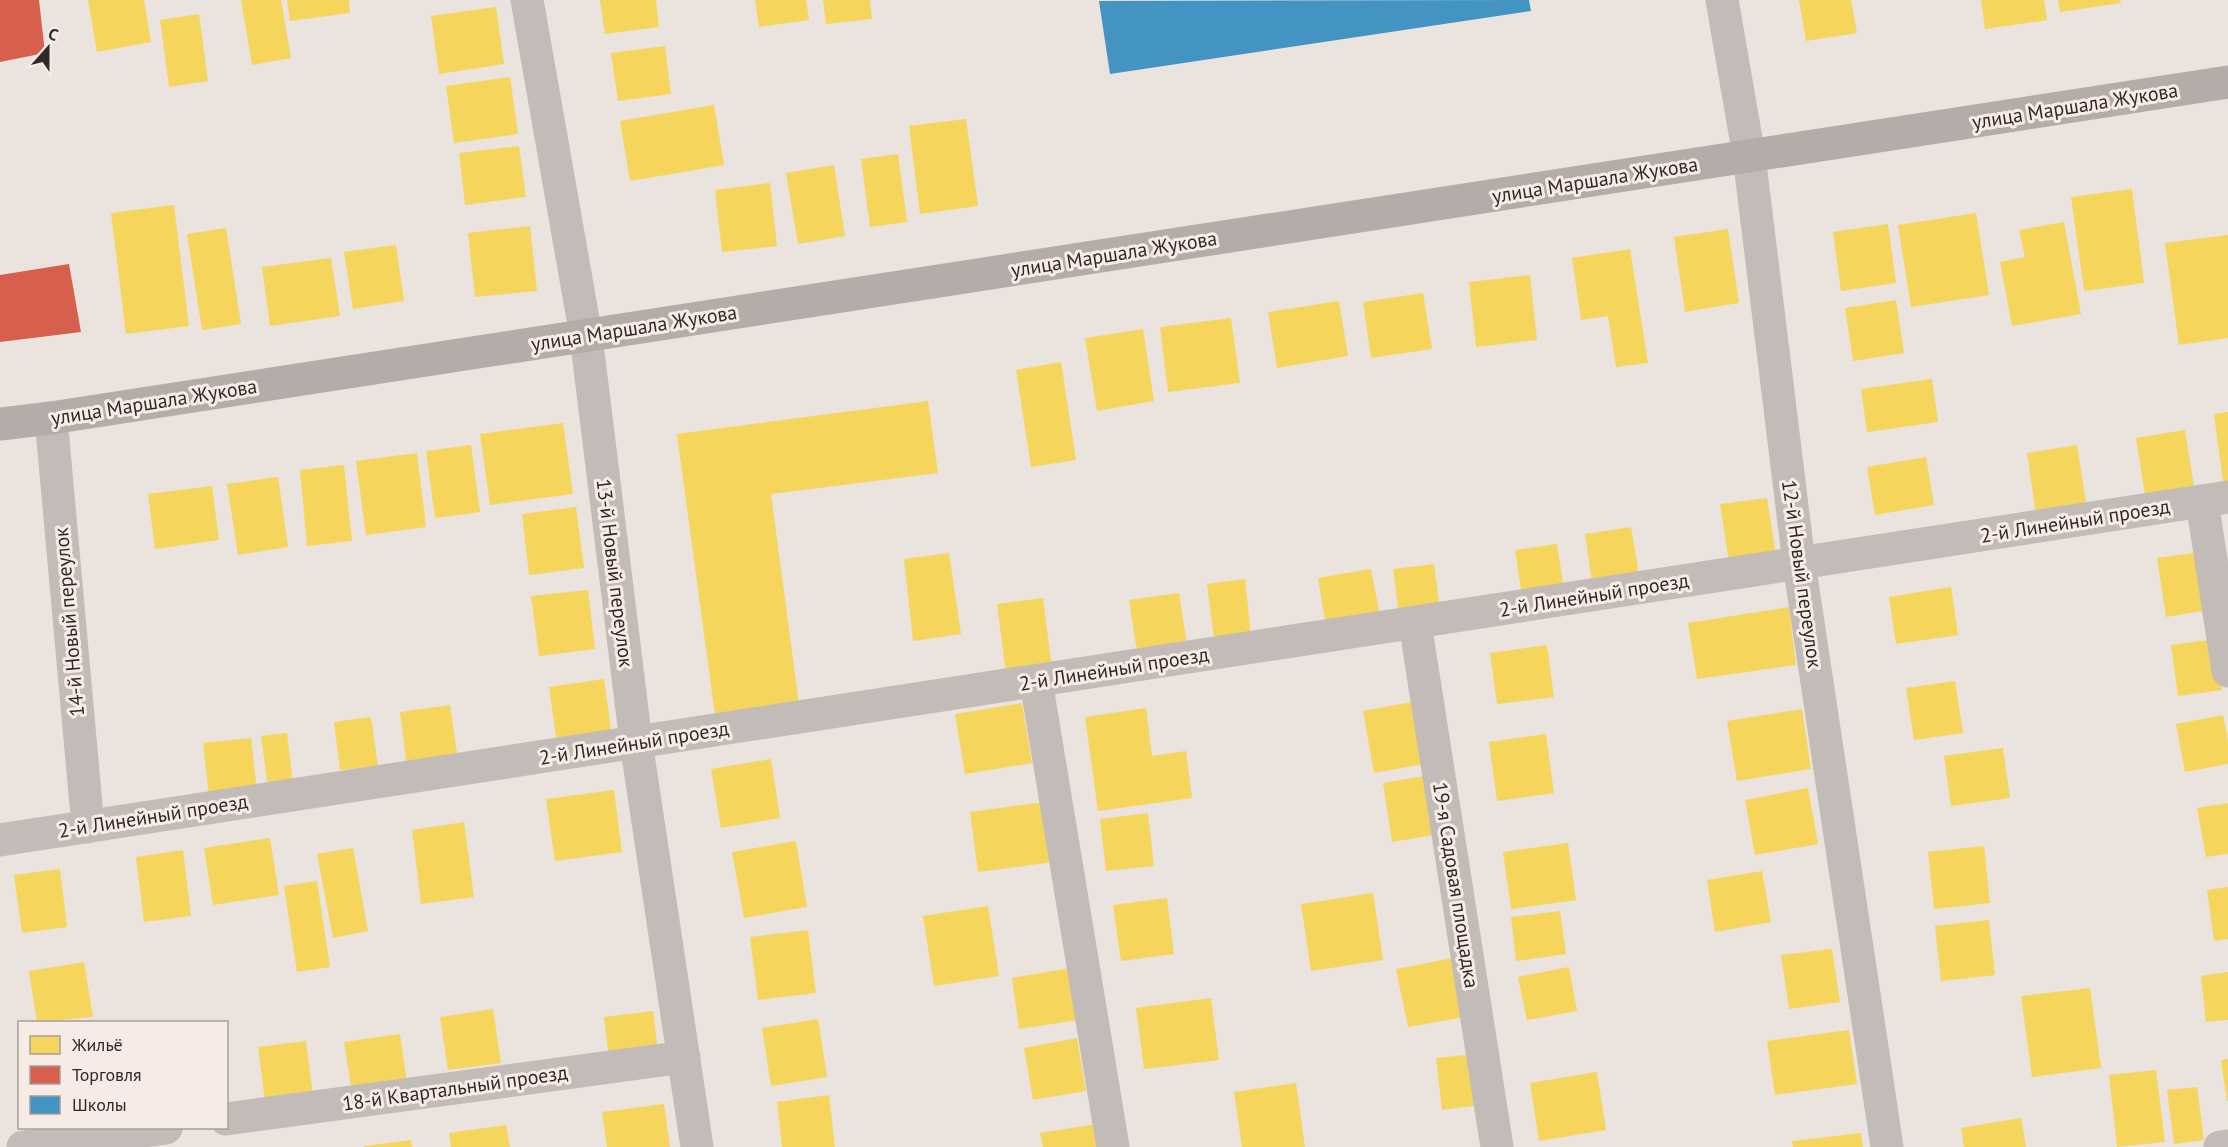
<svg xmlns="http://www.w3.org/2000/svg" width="2228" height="1147" font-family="'PT Sans',sans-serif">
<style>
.homes{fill:#f6d55c}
.shops{fill:#d6604d}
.schools{fill:#4393c3}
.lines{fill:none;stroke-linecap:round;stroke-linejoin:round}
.street{stroke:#c2bbb8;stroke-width:33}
.secondary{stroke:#b3aca8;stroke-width:33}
.labels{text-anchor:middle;stroke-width:6;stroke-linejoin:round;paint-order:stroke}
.street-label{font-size:20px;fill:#322927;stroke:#f7ece5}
</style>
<rect width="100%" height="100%" fill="#eae3de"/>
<path class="homes" d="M88,0H144L151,42L97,52Z
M241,0H281L291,58L252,65Z
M287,0H349L350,13L290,21Z
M600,0H656L659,27L605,34Z
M755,0H806L809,20L759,27Z
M823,0H870L872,19L826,24Z
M1799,0H1851L1857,33L1806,41Z
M1981,0H2044L2047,20L1985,29Z
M2058,0H2120L2121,3L2060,12Z
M496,7L504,64L439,74L431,16Z
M199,14L208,81L169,87L160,20Z
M665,46L671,94L618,101L611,53Z
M510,77L518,134L454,143L446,86Z
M714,105L724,165L630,181L620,121Z
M966,119L978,206L920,214L909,126Z
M519,146L526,197L465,205L459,153Z
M898,154L907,222L870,227L861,159Z
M834,165L845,236L798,244L786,173Z
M770,183L777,246L722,252L715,190Z
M2132,189L2144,283L2084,291L2071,197Z
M174,205L189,326L126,334L111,213Z
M1976,213L1989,295L1911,307L1898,225Z
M2064,222L2081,314L2012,326L2000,262L2025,257L2019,230Z
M1888,224L1896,283L1841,291L1833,232Z
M530,226L537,291L475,297L468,233Z
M226,228L241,324L202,330L187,234Z
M1728,229L1739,303L1685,312L1674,237Z
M2228,235V338L2179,345L2165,243Z
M396,245L404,301L353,309L344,252Z
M1630,249L1648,363L1616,367L1608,316L1581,320L1572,258Z
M331,258L340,316L270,326L262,267Z
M1530,275L1537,340L1476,347L1469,282Z
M1423,293L1432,349L1371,358L1363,302Z
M1896,300L1904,353L1853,361L1845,308Z
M1339,301L1348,356L1277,368L1268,312Z
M1231,318L1240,383L1168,392L1160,327Z
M1143,329L1154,401L1097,411L1085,338Z
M1061,362L1076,460L1031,467L1016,370Z
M1932,379L1938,422L1867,432L1861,389Z
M928,401L938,473L771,494L799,704L715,715L677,434Z
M2228,412V482H2223L2214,414Z
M563,423L573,494L490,505L480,434Z
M2185,430L2195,493L2146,501L2136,438Z
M471,445L480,512L435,518L426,451Z
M2077,445L2087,508L2036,515L2027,453Z
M417,453L426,527L366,535L356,461Z
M1926,457L1934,505L1875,515L1867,467Z
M344,465L352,541L307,546L300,470Z
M278,477L288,547L238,555L227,484Z
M212,486L219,540L155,549L148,494Z
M1767,498L1776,555L1729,562L1720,504Z
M576,507L584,568L529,575L522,514Z
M1631,527L1639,575L1592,582L1585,534Z
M1557,544L1564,589L1522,596L1515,550Z
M2201,552L2210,610L2166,617L2157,558Z
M949,553L961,634L913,641L904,559Z
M1434,564L1440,609L1399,615L1393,569Z
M1371,569L1380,616L1326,626L1318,578Z
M1245,579L1251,635L1214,639L1207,584Z
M1951,587L1958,635L1896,644L1889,597Z
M588,590L595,649L539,656L531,596Z
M1179,593L1187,645L1137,652L1129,600Z
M1043,598L1052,668L1006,674L997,604Z
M1789,607L1796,665L1697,679L1688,623Z
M2215,639L2222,690L2178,696L2171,645Z
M1547,645L1554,697L1497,704L1490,653Z
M604,679L612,736L557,744L549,687Z
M1955,681L1963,733L1914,740L1906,688Z
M1417,701L1428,763L1374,773L1363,711Z
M1022,703L1032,763L965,774L955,714Z
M450,705L458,760L407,767L400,712Z
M1146,708L1152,756L1186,751L1192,798L1098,811L1085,717Z
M1802,709L1811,769L1737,781L1727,721Z
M2223,715L2228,740V764L2185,772L2176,724Z
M371,717L378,766L340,770L334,722Z
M287,733L293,784L268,787L261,736Z
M1546,734L1554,793L1497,801L1489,742Z
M251,738L257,790L209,796L203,743Z
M2003,748L2010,798L1951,806L1944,756Z
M771,759L780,818L721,828L711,769Z
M1431,775L1440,834L1392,842L1383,783Z
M1808,788L1818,844L1755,855L1745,800Z
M614,790L622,852L555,861L546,799Z
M1045,802L1054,862L978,872L970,812Z
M2228,803V854L2206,857L2197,808Z
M1148,813L1154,866L1106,871L1100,819Z
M464,822L474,897L421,904L412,830Z
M270,838L279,895L213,905L204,848Z
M796,841L807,907L744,918L732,852Z
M1568,843L1576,900L1511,909L1503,852Z
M1984,846L1990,903L1934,909L1928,852Z
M353,848L368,931L333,938L317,854Z
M183,850L191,916L144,922L136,857Z
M60,869L67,927L22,933L14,875Z
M1762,871L1771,922L1715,932L1707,880Z
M317,881L330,967L297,972L284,886Z
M2228,887V939L2214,941L2207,890Z
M1373,893L1383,960L1311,971L1301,904Z
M1167,898L1174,954L1121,961L1113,905Z
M988,906L999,976L934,986L923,916Z
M1560,911L1566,954L1516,961L1511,917Z
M1989,920L1995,975L1941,981L1935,926Z
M808,930L816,993L758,1000L750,937Z
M1832,949L1840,1002L1789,1009L1781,955Z
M1453,958L1464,1017L1408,1027L1396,969Z
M84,962L93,1017L37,1022L29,971Z
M1569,967L1577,1011L1527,1020L1518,977Z
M1070,968L1078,1020L1019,1029L1012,978Z
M2228,972V1020L2206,1022L2201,976Z
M2090,988L2101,1068L2032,1077L2021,996Z
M1211,998L1219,1060L1144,1069L1136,1008Z
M493,1009L501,1063L448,1070L440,1017Z
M653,1011L658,1051L609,1058L604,1017Z
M818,1019L827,1077L771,1086L762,1028Z
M1849,1030L1857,1084L1775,1095L1767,1041Z
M400,1034L407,1083L352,1092L344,1042Z
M1077,1038L1086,1091L1033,1100L1024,1048Z
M306,1041L313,1096L265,1102L258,1047Z
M1474,1054L1480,1105L1442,1110L1436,1058Z
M2228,1059V1101H2227L2221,1060Z
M2156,1070L2165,1142L2117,1147L2109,1075Z
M1597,1072L1606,1130L1539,1141L1530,1083Z
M1296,1083L1305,1147H1242L1234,1092Z
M2197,1087L2204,1140L2174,1144L2167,1090Z
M829,1095L835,1147H782L777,1102Z
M664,1104L670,1147H607L602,1112Z
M2021,1118L2026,1147H1964L1961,1128Z
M1096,1124L1100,1147H1043L1040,1133Z
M506,1125L510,1147H451L449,1133Z
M1861,1133L1863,1147H1793L1792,1141Z
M411,1140L412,1147H364V1146Z"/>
<path class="shops" d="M0,0H39L45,53L0,62Z
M69,264L81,332L0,342V275Z"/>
<path class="schools" d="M1529,0L1531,11L1110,74L1099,1Z"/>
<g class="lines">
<path class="street" d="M527,0L586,336L636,742L697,1147
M1722,0L1749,156L1799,563L1887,1147
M51,418L88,827
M2202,501L2228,671
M1415,623L1497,1147
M1036,681L1113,1147
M0,840L2228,497
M226,1119L684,1057
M23,1147L166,1128
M2220,1147L2228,1146"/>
<path class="secondary" d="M0,424L51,418L2228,82"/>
</g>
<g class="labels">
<g class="street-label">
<text transform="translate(2075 106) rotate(-9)" y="7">улица Маршала Жукова</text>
<text transform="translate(1595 180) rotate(-9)" y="7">улица Маршала Жукова</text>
<text transform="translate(1114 254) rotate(-9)" y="7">улица Маршала Жукова</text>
<text transform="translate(634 328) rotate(-9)" y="7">улица Маршала Жукова</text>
<text transform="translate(154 402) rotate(-9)" y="7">улица Маршала Жукова</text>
<text transform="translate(2075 521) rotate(-9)" y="7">2-й Линейный проезд</text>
<text transform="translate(615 573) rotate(83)" y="7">13-й Новый переулок</text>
<text transform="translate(1802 574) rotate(82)" y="7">12-й Новый переулок</text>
<text transform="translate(1594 595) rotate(-9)" y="7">2-й Линейный проезд</text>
<text transform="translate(69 622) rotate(-95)" y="7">14-й Новый переулок</text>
<text transform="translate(1114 669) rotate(-9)" y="7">2-й Линейный проезд</text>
<text transform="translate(634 743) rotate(-9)" y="7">2-й Линейный проезд</text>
<text transform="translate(153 816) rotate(-9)" y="7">2-й Линейный проезд</text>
<text transform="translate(1456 885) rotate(81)" y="7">19-я Садовая площадка</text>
<text transform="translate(455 1088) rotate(-8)" y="7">18-й Квартальный проезд</text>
</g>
</g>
<rect x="18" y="1021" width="210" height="108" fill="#f7ece5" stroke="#a89e99" stroke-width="1.5"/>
<rect x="30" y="1036" width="30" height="18" fill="#f6d55c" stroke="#a89e99" stroke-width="1.5"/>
<text x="72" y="1051" font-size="18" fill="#322927">Жильё</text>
<rect x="30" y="1066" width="30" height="18" fill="#d6604d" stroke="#a89e99" stroke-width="1.5"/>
<text x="72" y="1081" font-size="18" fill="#322927">Торговля</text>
<rect x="30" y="1096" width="30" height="18" fill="#4393c3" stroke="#a89e99" stroke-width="1.5"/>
<text x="72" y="1111" font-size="18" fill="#322927">Школы</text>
<g transform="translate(48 48) rotate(21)" stroke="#f7ece5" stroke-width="4.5" paint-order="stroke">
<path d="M0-4.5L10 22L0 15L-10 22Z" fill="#322927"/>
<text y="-9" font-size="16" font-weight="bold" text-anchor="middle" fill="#322927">С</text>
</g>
</svg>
